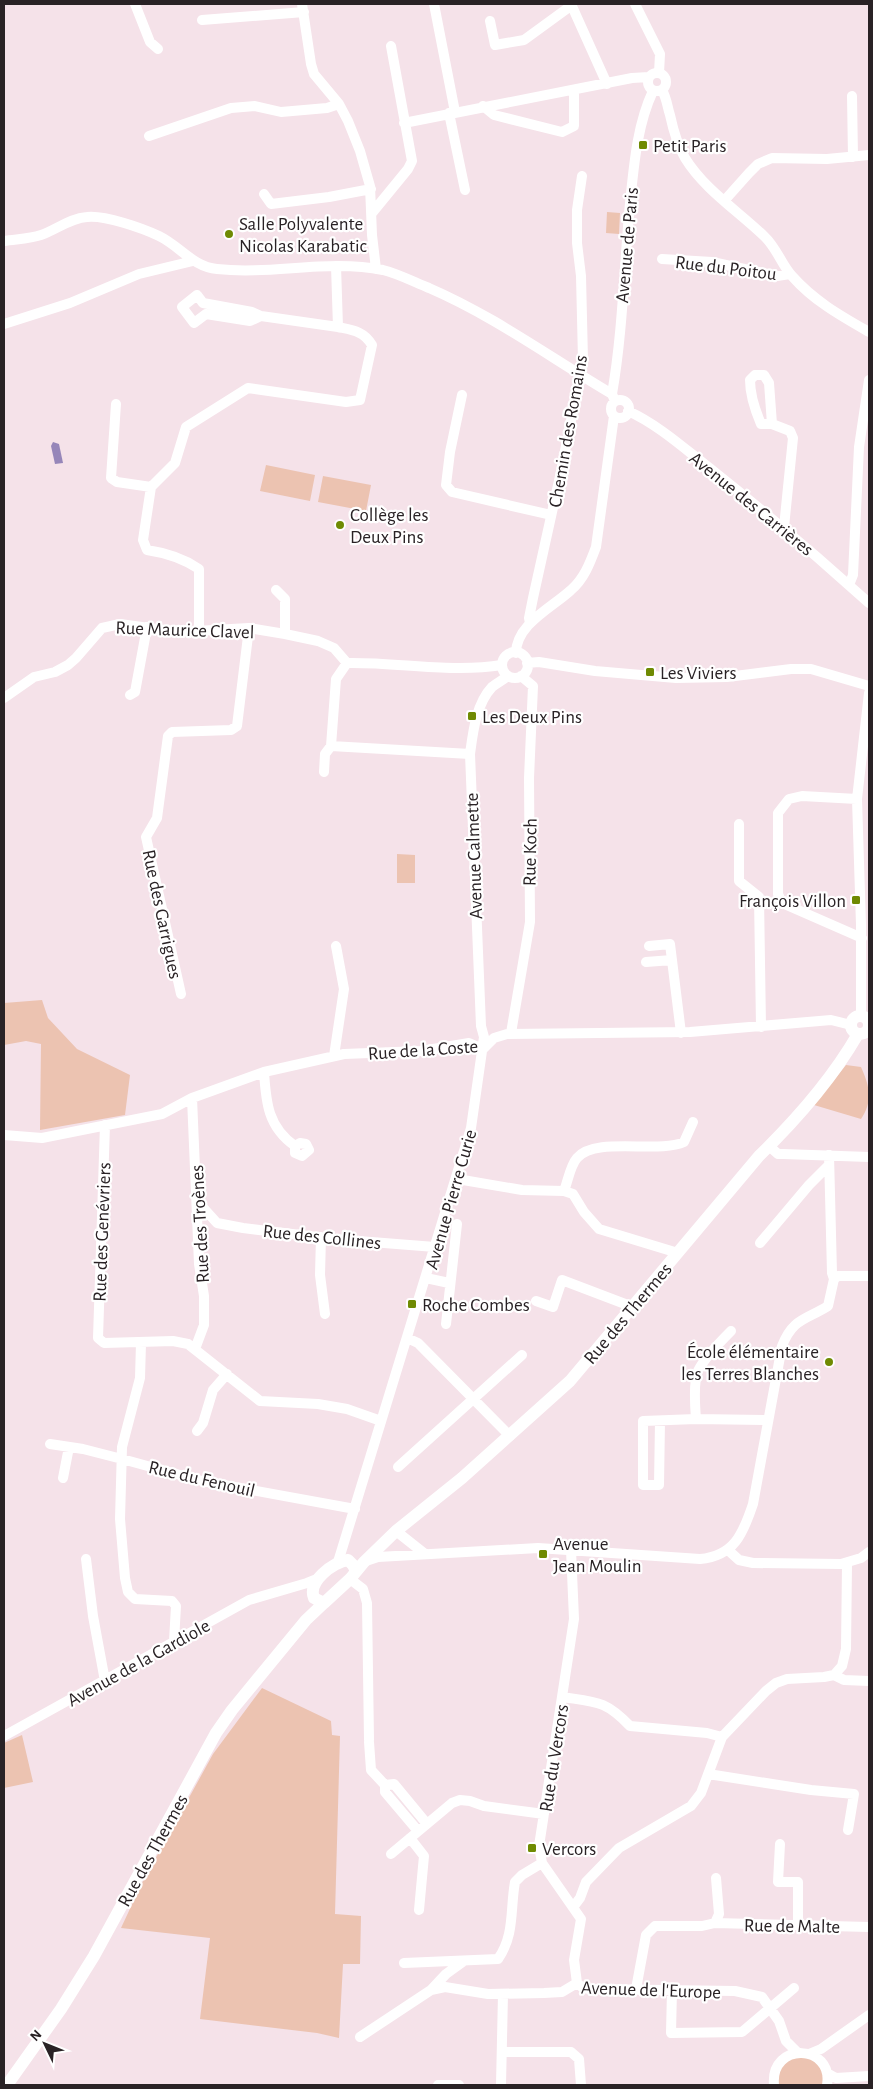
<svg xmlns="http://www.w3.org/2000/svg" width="873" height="2089" font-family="'Alegreya Sans',sans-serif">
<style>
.green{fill:#ecc3b1}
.water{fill:#9686b9}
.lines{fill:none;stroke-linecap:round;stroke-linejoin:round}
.minor{stroke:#fff;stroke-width:10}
.major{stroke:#fff;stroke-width:12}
.poi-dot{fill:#6f8a02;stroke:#fff;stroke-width:2}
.labels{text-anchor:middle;stroke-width:4.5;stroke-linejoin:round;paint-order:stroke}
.poi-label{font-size:19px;fill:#292225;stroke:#fff;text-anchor:start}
.street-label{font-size:19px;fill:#292225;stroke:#fff}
</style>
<rect width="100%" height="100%" fill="#f5e2e9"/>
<path class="green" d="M607,212L620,213L619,234L606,233Z
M266,465L315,475L310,501L260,491Z
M323,476L371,485L366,511L318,502Z
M397,854L415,855V883H397Z
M42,1000L48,1018L77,1049L130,1075L125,1115L40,1130L41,1044L26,1041L4,1045V1003Z
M846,1065L861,1067C870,1087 873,1101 861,1119L814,1105Z
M262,1688L331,1721L332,1735L340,1736L335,1914L361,1916L360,1964H343L339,2038L317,2033L200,2019L210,1938L121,1928L142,1883L213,1754Z
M22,1735L33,1782L4,1788V1743Z
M789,2055L820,2061L827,2085H774V2079Z"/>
<path class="water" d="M53,442L59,444L63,463L55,464L51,446Z"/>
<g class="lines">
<path class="minor" d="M135,4L150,42L158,49
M302,4L311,64L314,74L339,104L348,121L360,151L370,186L372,235L376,269
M434,4L455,112
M571,4L607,84
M635,4L660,54L659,73
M202,20L304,12
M490,21L495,45L524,40L572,5
M648 82a9 9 0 1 1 18 0a9 9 0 1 1-18 0Z
M662,90C667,99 667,106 670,115C673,129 678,146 685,158C704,189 738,211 764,236C777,248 781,264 792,276C814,301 841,316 869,332
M852,96L853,157
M483,106L494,115L562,132L574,126V90
M449,113L465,190
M404,123L632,78L649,77
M149,136L231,108L255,106L281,112L327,108L339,104
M264,194L271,204L329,197L371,189
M724,201L749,173L758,164L772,158L827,159L869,155
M372,213L408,169L412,161L391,46
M4,241C16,239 29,239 41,235C56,230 70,218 87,217C105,215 142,228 159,236C180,246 193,267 217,269C273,275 328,259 383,270C399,274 414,282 429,288C494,316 551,358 612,394
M662,259L712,262L777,276L790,274
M261,316L250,321L206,314L194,323L182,307L197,295L203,303L252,312L261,316L338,327
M4,324L70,303L139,274L193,261
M462,395L450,452L446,485L452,492L551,515
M611 409a9 9 0 1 1 18 0a9 9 0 1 1-18 0Z
M615,401L612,394C623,331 624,266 630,203C634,165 637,125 653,91
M116,404L111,478L117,482L151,487
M628,411C659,425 686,450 712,470C766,513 818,557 869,603
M772,424H761C755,410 750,395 750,380L755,375H764L769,383L772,424L790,431L793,438L784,527
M849,585L853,575L859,447L869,380
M276,590L285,599V634
M530,623L529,618L533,598L560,476L583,360L581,276L577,243V210L582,176
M199,631V569C183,558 167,553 147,550L143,540L151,487L175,463L186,427L248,388L346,402L360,400L372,345C364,331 352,330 338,327L336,266
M502 665a13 13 0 1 1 26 0a13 13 0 1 1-26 0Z
M516,653C516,624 553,607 571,590C584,579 590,563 596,547L614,416
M527,663L539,662L595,671L676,678L727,677L791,669H811L869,686
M130,695L135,692L147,627
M4,698L34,677L55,672L68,665L76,658L102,628L120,624L178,632L249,628L285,634L318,641L334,648L347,663C398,662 451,673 502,665
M331,746L470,754
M324,772L325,754L331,746L336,679L347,663
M857,799L802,796L789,799L778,813V894L782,903L862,938
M739,824V881L759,897L761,1027
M649,946L670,944L681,1033
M646,962L672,960
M181,994L146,837L157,818L168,736L172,732L231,730L237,726L249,628
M861,1016V925L857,799L869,693
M511,1033L530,922L529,778L533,686L521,676
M483,1049L494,1038L507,1034L690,1032L831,1020L851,1025
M334,1056L344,989L336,946
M264,1072C266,1103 268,1127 295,1146V1153L302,1156L309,1150L306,1144L300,1143L295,1146
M192,1098L199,1264L204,1296V1325L195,1349
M105,1125L98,1338L104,1343L173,1341L188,1344L260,1401L318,1404L347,1409L381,1421
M4,1135L42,1138L162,1114L192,1098L264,1072L344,1054L421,1051L469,1043L483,1049
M769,1146L778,1154H783L869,1157
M829,1155L832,1273L834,1279
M457,1179L522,1190L564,1191L573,1194L584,1212L599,1229L678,1253
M564,1191C568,1181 570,1166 577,1158C596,1136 658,1154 684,1142L693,1122
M198,1202L217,1223L243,1228L333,1239L435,1247
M321,1237L320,1275L325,1314
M760,1243L809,1185L828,1166
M426,1278L449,1283
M536,1301L553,1307L562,1280L633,1307
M446,1324L457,1224
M407,1338L418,1343L510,1436
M141,1343L140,1378L122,1447L120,1519L125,1578L128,1592L135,1599L172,1601L176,1606L174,1641
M696,1419C695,1406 693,1382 698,1371C704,1358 721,1341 731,1331
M660,1421L659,1485H643V1421L696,1419L768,1420
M197,1431L203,1423L213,1390L227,1374
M50,1444L83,1449L122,1459L202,1481L355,1509
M398,1467L522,1355
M63,1478L69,1447
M396,1531L425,1554
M571,1550L574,1619L539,1846L542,1863L581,1919L574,1960L577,1983
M728,1550L739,1560L753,1563L841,1564L861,1558L869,1552
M86,1559L93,1616L105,1681
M366,1561L378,1557L538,1548L700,1559C734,1556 743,1534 753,1504L782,1346C793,1318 806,1320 828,1306L834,1279L838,1276H869
M338,1562L471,1128L484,1037L481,1026L470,754C473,732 476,704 492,687C497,683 503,680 508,676
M350,1579L363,1589L367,1603L369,1740
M834,1675L844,1680L869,1681
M562,1697C596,1702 605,1700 630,1726L707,1733L722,1737
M4,1736L249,1600L307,1583L317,1579
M369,1742L371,1770L385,1785V1792L418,1831
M708,1774L811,1790L854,1794L848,1830
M385,1785L394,1784L427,1824
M410,1838L424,1856L419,1910
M780,1844L778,1882H798V1925
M391,1854L452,1803L460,1800L470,1801L484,1806L544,1814
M574,1906L580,1898L586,1882L619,1848L691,1806L701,1793L722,1737L766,1691L776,1683L787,1679L824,1677L834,1675L842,1666L846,1649L847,1564
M715,1923L869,1927
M404,1963L498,1959C515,1935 510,1909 515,1882L522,1875L542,1863
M577,1983L583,1988L590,1989L735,1991L762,1997L779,2021L786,2041L798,2053
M636,1989L646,1935L655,1926H702L715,1923L719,1914L716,1878
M431,1990L445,1987L488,1994L544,1993L562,1992L577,1983
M672,1990L671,2033L742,2032L794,1988
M360,2037L431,1990L446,1974L464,1961
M502,2052H571L579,2059L581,2085
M809,2054L821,2049L869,2015
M827,2073L836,2078L869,2076
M438,2085H459
M501,2085L503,1994
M774,2085C770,2041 834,2044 827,2085"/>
<path class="major" d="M851 1025a9 9 0 1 1 18 0a9 9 0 1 1-18 0Z
M356,1571L353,1565L348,1560C333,1562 307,1582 314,1598L324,1603L350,1579L364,1562L396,1531L462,1478L570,1381L759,1156C796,1120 832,1079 858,1034
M7,2085L61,2009L94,1956L216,1733L232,1710L306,1620L324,1603"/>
</g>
<g class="poi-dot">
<rect x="638" y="140" width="10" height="10" rx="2.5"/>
<circle cx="229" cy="234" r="5"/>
<circle cx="340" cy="525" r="5"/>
<rect x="645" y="667" width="10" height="10" rx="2.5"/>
<rect x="467" y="711" width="10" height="10" rx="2.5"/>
<rect x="851" y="895" width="10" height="10" rx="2.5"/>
<rect x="407" y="1299" width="10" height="10" rx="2.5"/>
<circle cx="829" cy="1362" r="5"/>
<rect x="538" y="1549" width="10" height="10" rx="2.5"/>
<rect x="527" y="1843" width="10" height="10" rx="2.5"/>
</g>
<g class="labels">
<g class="poi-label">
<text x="653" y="152">Petit Paris</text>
<text x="239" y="230">Salle Polyvalente<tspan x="239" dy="22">Nicolas Karabatic</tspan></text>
<text x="350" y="521">Collège les<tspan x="350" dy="22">Deux Pins</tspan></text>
<text x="660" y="679">Les Viviers</text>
<text x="482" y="723">Les Deux Pins</text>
<text x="846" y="907" text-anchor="end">François Villon</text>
<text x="422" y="1311">Roche Combes</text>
<text x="819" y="1358" text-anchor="end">École élémentaire<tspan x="819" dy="22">les Terres Blanches</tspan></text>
<text x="553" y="1550">Avenue<tspan x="553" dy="22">Jean Moulin</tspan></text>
<text x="542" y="1855">Vercors</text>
</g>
<g class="street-label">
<text transform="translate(626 245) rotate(-85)" y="7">Avenue de Paris</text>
<text transform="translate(726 267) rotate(7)" y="7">Rue du Poitou</text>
<text transform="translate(567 431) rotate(-80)" y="7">Chemin des Romains</text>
<text transform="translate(752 503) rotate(39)" y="7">Avenue des Carrières</text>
<text transform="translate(185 629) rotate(2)" y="7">Rue Maurice Clavel</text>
<text transform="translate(529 852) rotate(-89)" y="7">Rue Koch</text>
<text transform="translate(473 856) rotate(-92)" y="7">Avenue Calmette</text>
<text transform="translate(163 914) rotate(78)" y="7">Rue des Garrigues</text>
<text transform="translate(423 1049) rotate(-4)" y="7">Rue de la Coste</text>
<text transform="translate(450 1199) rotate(-74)" y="7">Avenue Pierre Curie</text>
<text transform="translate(199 1224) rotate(-93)" y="7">Rue des Troènes</text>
<text transform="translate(101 1232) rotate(-88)" y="7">Rue des Genévriers</text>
<text transform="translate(322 1236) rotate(6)" y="7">Rue des Collines</text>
<text transform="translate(627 1313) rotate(-50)" y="7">Rue des Thermes</text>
<text transform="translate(202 1478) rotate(13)" y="7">Rue du Fenouil</text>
<text transform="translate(138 1662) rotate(-29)" y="7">Avenue de la Gardiole</text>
<text transform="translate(553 1758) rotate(-81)" y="7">Rue du Vercors</text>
<text transform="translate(152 1850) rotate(-61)" y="7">Rue des Thermes</text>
<text transform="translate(792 1925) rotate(1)" y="7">Rue de Malte</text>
<text transform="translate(651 1989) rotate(2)" y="7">Avenue de l'Europe</text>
</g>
</g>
<rect width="873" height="2089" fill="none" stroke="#292225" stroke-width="10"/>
<g transform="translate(45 2044) rotate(313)" stroke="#ffffff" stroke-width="4" paint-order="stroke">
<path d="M0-4L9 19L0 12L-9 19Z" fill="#292225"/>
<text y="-8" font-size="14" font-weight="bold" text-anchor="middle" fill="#292225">N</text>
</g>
</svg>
